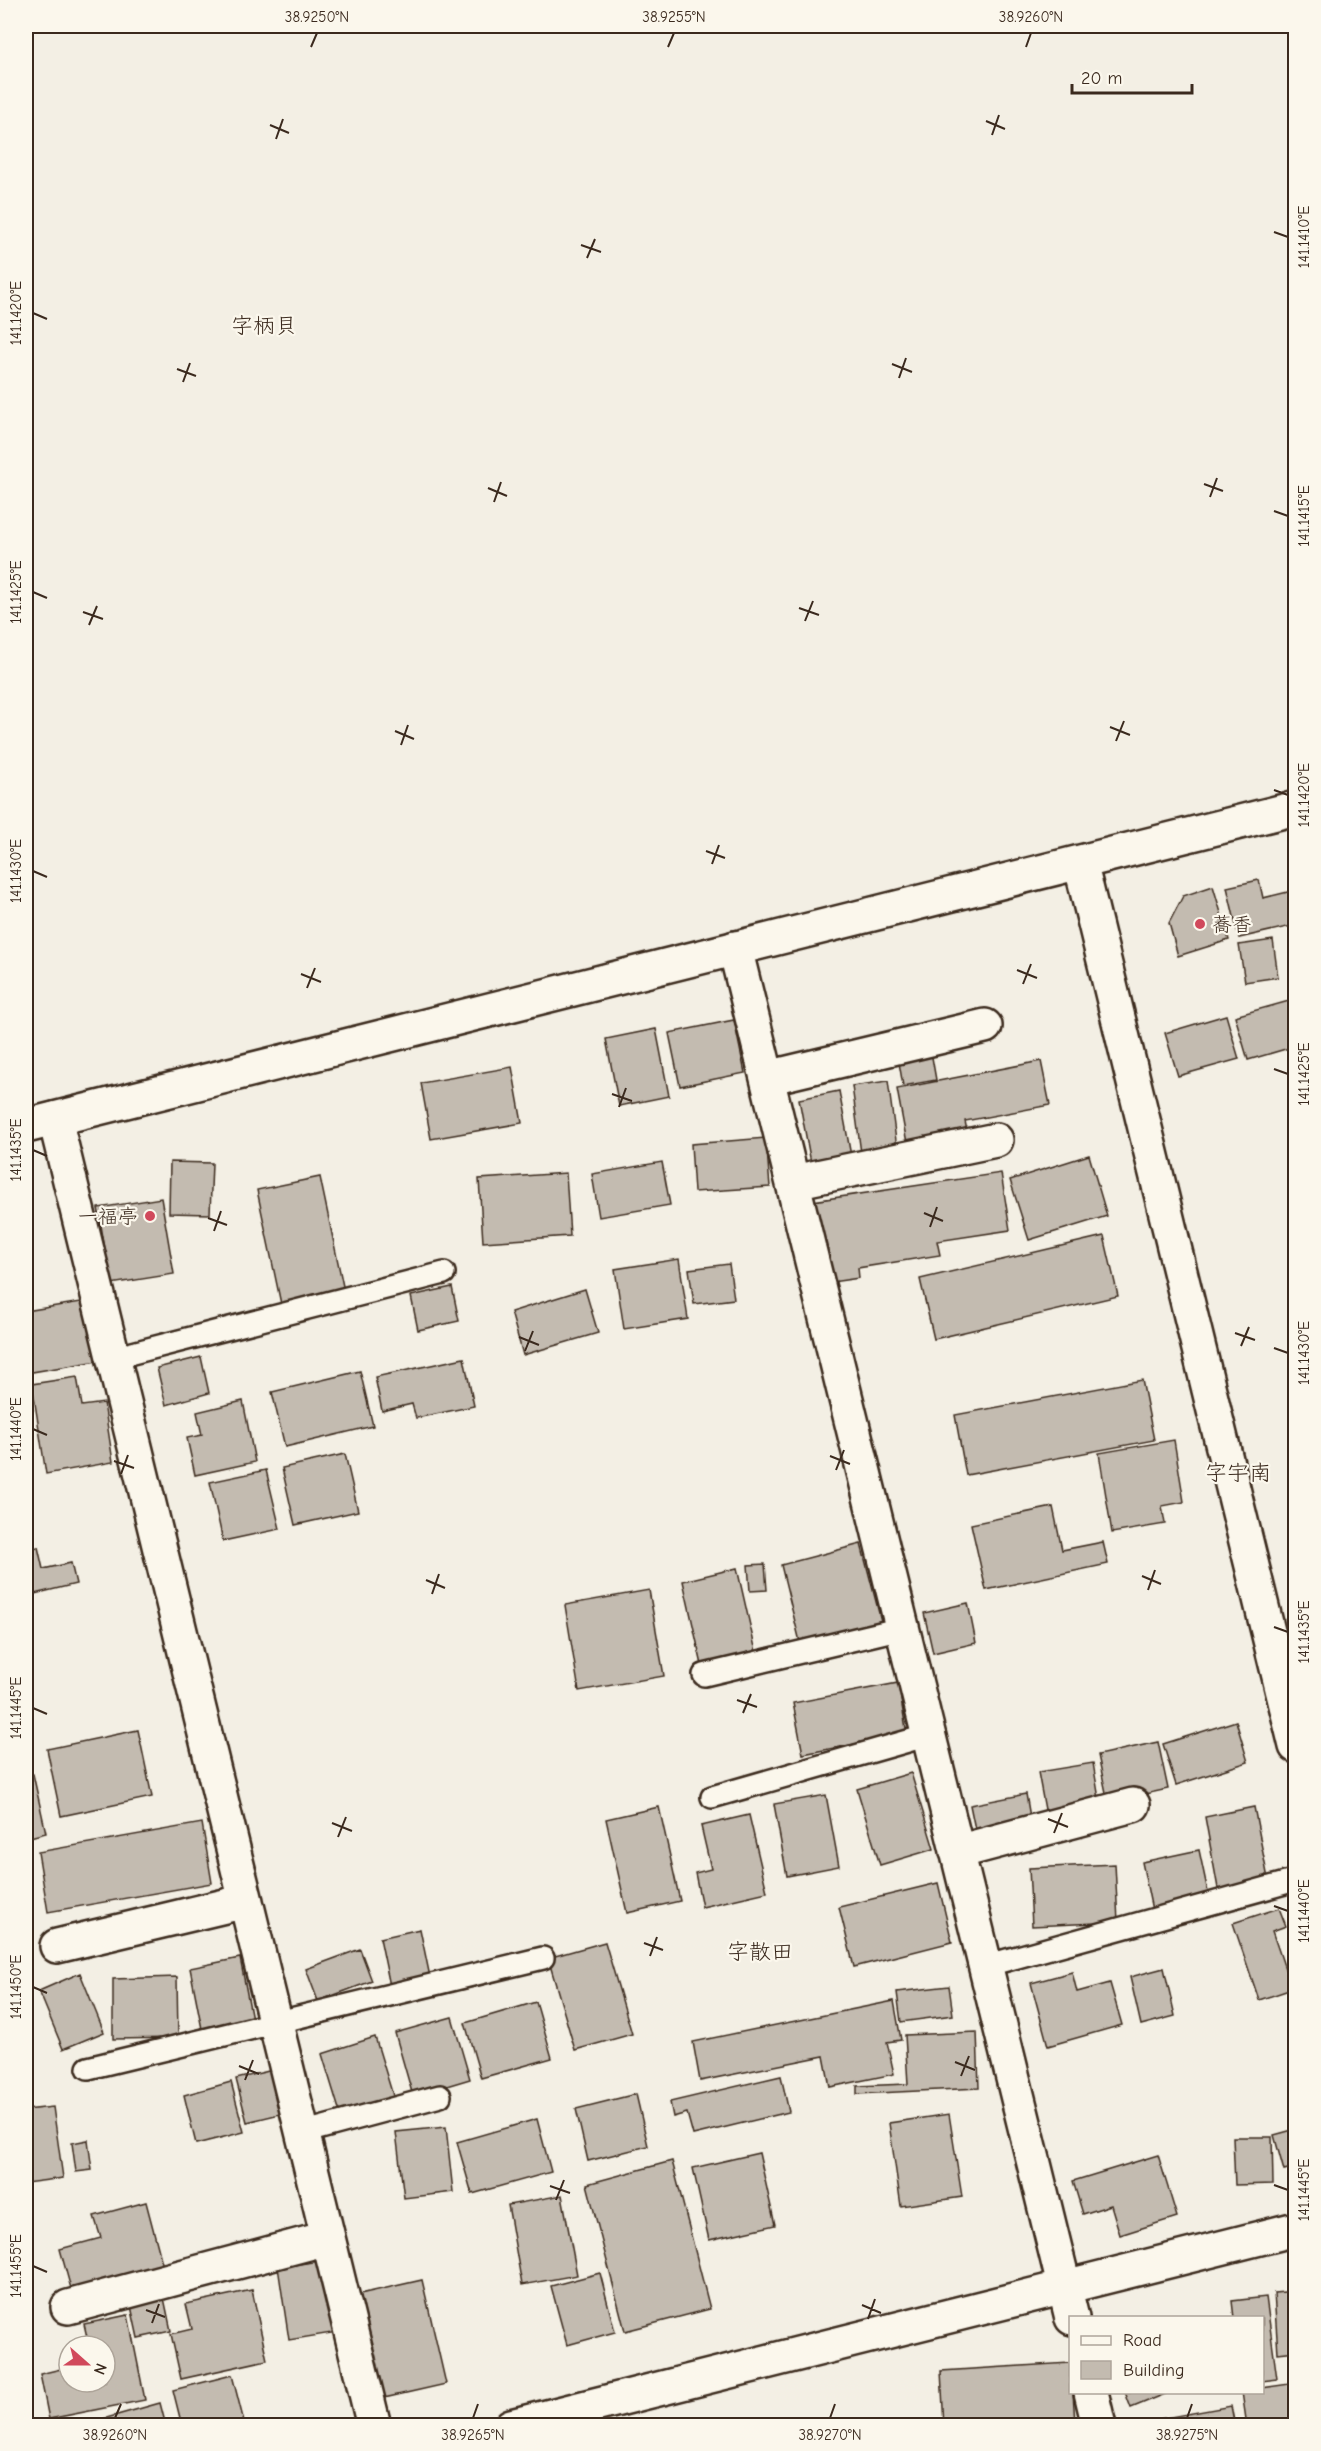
<svg xmlns="http://www.w3.org/2000/svg" width="1321" height="2451" font-family="'Comic Neue','Klee One',sans-serif">
<style>
.building{fill:#c3bbb0;stroke:#3b2a1e;stroke-width:1.5}
.lines{fill:none;stroke-linecap:round;stroke-linejoin:round}
.lane-casing{stroke:#3b2a1e;stroke-width:26}
.street-casing{stroke:#3b2a1e;stroke-width:38}
.secondary-casing{stroke:#3b2a1e;stroke-width:38}
.lane{stroke:#fbf7ec;stroke-width:21}
.street{stroke:#fbf7ec;stroke-width:33}
.secondary{stroke:#fbf7ec;stroke-width:33}
.ticks{fill:none;stroke:#3b2a1e;stroke-width:2}
.poi-dot{fill:#d1495b;stroke:#fbf7ec;stroke-width:2}
.labels{text-anchor:middle;stroke-width:4.5;stroke-linejoin:round;paint-order:stroke}
.poi-label{font-size:20px;fill:#3b2a1e;stroke:#fbf7ec;text-anchor:start}
.quarter-label{font-size:22px;fill:#3b2a1e;stroke:#fbf7ec}
.neatline{fill:none;stroke:#3b2a1e;stroke-width:2}
.ticks-label{font-size:15px;text-anchor:middle;fill:#3b2a1e}
</style>
<rect width="100%" height="100%" fill="#f3efe4"/>
<filter id="ink" filterUnits="userSpaceOnUse"><feTurbulence type="fractalNoise" baseFrequency=".0167" numOctaves="2"/><feDisplacementMap in="SourceGraphic" scale="12" xChannelSelector="R" yChannelSelector="G"/><feConvolveMatrix kernelMatrix="1 2 1 2 8 2 1 2 1" color-interpolation-filters="sRGB"/></filter>
<g filter="url(#ink)">
<path class="building" d="M1259,880L1263,898L1296,890V925L1239,938L1227,887Z
M1213,886L1229,940L1178,956L1169,923L1183,896Z
M1273,940L1278,977L1245,982L1239,945Z
M1296,999V1046L1248,1060L1235,1016Z
M1226,1015L1239,1059L1178,1076L1165,1033Z
M734,1020L745,1073L680,1086L669,1033Z
M656,1029L669,1096L619,1106L606,1039Z
M930,1046L936,1080L903,1086L897,1051Z
M1041,1061L1050,1105L965,1121L967,1131L907,1143L897,1089Z
M512,1067L522,1123L431,1139L421,1083Z
M888,1081L897,1148L861,1153L852,1086Z
M839,1091L851,1156L811,1163L799,1099Z
M766,1138L770,1187L694,1192L691,1144Z
M1089,1155L1107,1216L1029,1240L1010,1180Z
M170,1162L212,1163L210,1214L169,1213Z
M662,1162L670,1205L599,1217L592,1174Z
M566,1173L570,1236L483,1242L479,1179Z
M1001,1173L1010,1230L937,1241L940,1255L858,1268L859,1278L825,1283L813,1201Z
M320,1177L344,1291L281,1304L257,1190Z
M161,1198L174,1274L111,1284L98,1208Z
M1104,1236L1118,1296L934,1339L920,1279Z
M679,1259L688,1319L624,1329L615,1269Z
M729,1264L734,1299L694,1304L689,1269Z
M452,1287L459,1321L418,1330L411,1296Z
M585,1289L598,1333L523,1355L511,1312Z
M87,1301L98,1361L26,1373V1311Z
M201,1357L209,1393L166,1405L157,1368Z
M464,1358L474,1406L416,1418L412,1404L382,1411L375,1377Z
M360,1371L373,1426L285,1447L272,1392Z
M77,1377L82,1406L104,1403L113,1462L46,1474L32,1384Z
M1142,1380L1154,1440L966,1475L955,1415Z
M26,1389L33,1410L26,1413Z
M243,1401L255,1462L195,1475L187,1438L202,1435L197,1412Z
M1174,1440L1184,1502L1162,1506L1165,1524L1112,1533L1099,1453Z
M345,1454L358,1511L295,1525L282,1468Z
M266,1470L280,1529L223,1541L210,1482Z
M1053,1507L1062,1550L1103,1542L1108,1564L986,1590L971,1524Z
M861,1544L881,1621L800,1642L781,1565Z
M38,1547L43,1569L71,1563L76,1584L26,1596V1550Z
M765,1564L767,1590L750,1591L748,1565Z
M737,1568L756,1652L702,1665L683,1581Z
M649,1590L664,1676L579,1691L565,1605Z
M968,1603L976,1643L933,1653L924,1613Z
M898,1683L907,1734L803,1754L793,1703Z
M1236,1721L1248,1762L1176,1785L1163,1744Z
M138,1730L152,1797L61,1816L47,1749Z
M1158,1742L1168,1789L1108,1802L1098,1755Z
M1093,1763L1100,1805L1046,1815L1038,1772Z
M911,1773L934,1849L880,1865L857,1789Z
M33,1774L46,1833L26,1838V1775Z
M1026,1794L1031,1823L976,1834L970,1805Z
M826,1795L839,1866L787,1876L774,1804Z
M659,1807L680,1901L627,1913L606,1819Z
M1254,1807L1269,1884L1219,1894L1205,1817Z
M749,1815L767,1892L702,1907L695,1873L711,1869L701,1826Z
M202,1823L212,1883L48,1912L38,1852Z
M1199,1850L1209,1897L1152,1910L1142,1862Z
M1115,1864L1118,1922L1032,1926L1029,1868Z
M938,1883L952,1942L854,1967L839,1907Z
M1279,1908L1286,1926L1272,1931L1292,1989L1259,2000L1233,1923Z
M420,1929L430,1977L390,1986L380,1938Z
M605,1942L632,2034L575,2050L548,1958Z
M360,1949L372,1981L318,2001L306,1969Z
M240,1958L253,2024L203,2034L190,1968Z
M1164,1968L1175,2016L1141,2025L1130,1977Z
M1072,1972L1077,1992L1110,1983L1122,2025L1048,2046L1031,1983Z
M80,1973L104,2032L63,2049L39,1991Z
M177,1977L178,2038L113,2039V1979Z
M949,1986L953,2015L901,2022L897,1992Z
M894,2001L901,2040L887,2042L894,2074L830,2087L824,2056L700,2081L693,2042Z
M536,2002L552,2058L481,2078L465,2023Z
M452,2017L470,2079L413,2096L395,2033Z
M977,2032L979,2088L857,2094V2086L908,2084L905,2035Z
M375,2037L394,2099L341,2116L322,2054Z
M273,2070L284,2113L247,2122L236,2079Z
M781,2076L789,2112L693,2135L687,2113L673,2117L670,2102Z
M231,2082L244,2132L196,2144L184,2095Z
M636,2094L648,2146L588,2161L576,2109Z
M53,2107L63,2178L26,2183V2110Z
M949,2114L962,2197L901,2206L889,2123Z
M537,2119L551,2172L472,2194L457,2142Z
M446,2127L453,2192L404,2198L396,2132Z
M1296,2129V2168L1284,2171L1274,2135Z
M1233,2137H1272L1273,2184L1235,2185Z
M88,2140L92,2170L76,2172L72,2143Z
M759,2153L775,2225L709,2240L693,2168Z
M1158,2155L1177,2217L1120,2235L1111,2205L1083,2214L1073,2181Z
M672,2161L710,2309L625,2331L587,2184Z
M562,2195L577,2275L522,2285L508,2205Z
M146,2202L166,2278L75,2303L60,2249L101,2238L94,2216Z
M328,2260L338,2332L289,2340L278,2267Z
M600,2273L615,2332L567,2345L551,2286Z
M422,2280L446,2384L384,2398L360,2294Z
M252,2290L267,2360L181,2379L171,2334L192,2329L186,2304Z
M1296,2291V2351L1278,2353L1274,2293Z
M1266,2297L1277,2379L1262,2381V2318H1234L1232,2301Z
M164,2298L171,2331L138,2338L131,2306Z
M128,2315L145,2400L49,2419L40,2374L69,2367V2382H105V2346H89L84,2324Z
M1070,2363V2392H1073L1075,2424L944,2426L941,2371Z
M232,2375L245,2426H182L173,2390Z
M1296,2383V2426H1247L1242,2392H1262V2388Z
M1125,2392H1170L1131,2408Z
M160,2403L166,2426H78Z
M1231,2406L1235,2426H1161L1159,2419Z"/>
<g class="lines">
<defs>
<path id="lane" d="M113,1358L444,1273
M704,1675L902,1628
M712,1797L929,1735
M985,1966L1296,1880
M88,2068L543,1958
M302,2133L440,2096"/>
<path id="street" d="M735,948L1072,2318
M767,1078L985,1026
M55,1119L374,2426
M793,1182L996,1140
M957,1852L1133,1805
M57,1946L246,1901
M68,2307L327,2238
M1091,2392L1099,2426"/>
<path id="secondary" d="M1080,862L1296,1746
M26,1126L1296,808
M511,2426L1296,2229"/>
</defs>
<use href="#lane" class="lane-casing"/>
<use href="#street" class="street-casing"/>
<use href="#secondary" class="secondary-casing"/>
<use href="#lane" class="lane"/>
<use href="#street" class="street"/>
<use href="#secondary" class="secondary"/>
</g>
</g>
<path class="ticks" d="M311,47L317,33M668,47L674,33M1026,47L1031,33M986,121L1005,129M270,125L289,133M992,135L999,115M276,139L283,119M1274,232L1288,237M581,245L601,252M587,258L595,239M33,313L47,319M892,364L912,372M177,369L196,376M899,378L906,358M183,382L190,363M1204,484L1223,491M488,488L507,496M1210,497L1217,478M494,502L501,482M1274,511L1288,516M33,592L47,598M799,608L819,615M83,612L103,619M805,621L813,601M89,625L97,606M1110,727L1130,735M395,731L414,739M1116,741L1124,721M401,745L408,725M1274,790L1288,795M706,851L725,858M712,864L719,845M33,871L47,877M1017,970L1037,978M301,974L321,982M1023,984L1031,964M307,988L315,968M1274,1069L1288,1074M612,1094L632,1101M619,1107L626,1088M33,1150L47,1156M924,1213L943,1221M208,1218L227,1225M930,1227L937,1207M214,1231L221,1211M1235,1333L1255,1340M519,1337L539,1345M1241,1346L1249,1327M1274,1348L1288,1353M525,1351L533,1331M33,1429L47,1435M830,1456L850,1464M114,1461L134,1468M836,1470L844,1450M121,1474L128,1455M1142,1576L1161,1584M426,1580L445,1588M1148,1590L1155,1570M432,1594L439,1574M1274,1627L1288,1632M737,1700L757,1707M33,1708L47,1714M743,1713L751,1694M1048,1819L1068,1827M332,1823L352,1831M1054,1833L1062,1813M338,1837L346,1817M1274,1906L1288,1911M644,1943L663,1950M650,1956L657,1937M33,1987L47,1993M955,2062L975,2070M239,2066L259,2074M961,2076L969,2056M245,2080L253,2060M1274,2185L1288,2190M550,2186L570,2193M556,2200L564,2180M33,2266L47,2272M862,2305L881,2313M146,2310L165,2317M868,2319L875,2299M152,2323L159,2304M115,2418L121,2404M473,2418L478,2404M830,2418L835,2404M1187,2418L1192,2404"/>
<g class="poi-dot">
<circle cx="1200" cy="924" r="6"/>
<circle cx="150" cy="1216" r="6"/>
</g>
<g class="labels">
<g class="poi-label">
<text x="1212" y="931">蕎香</text>
<text x="138" y="1223" text-anchor="end">一福亭</text>
</g>
<g class="quarter-label">
<text x="264" y="333">字柄貝</text>
<text x="1238" y="1480">字宇南</text>
<text x="760" y="1959">字散田</text>
</g>
</g>
<rect width="1321" height="2451" fill="none" stroke="#fbf7ec" stroke-width="66"/>
<rect x="1069" y="2316" width="195" height="78" fill="#fbf7ec" stroke="#aea59a" stroke-width="1.5"/>
<rect x="1081" y="2336" width="30" height="9" fill="#fbf7ec" stroke="#aea59a" stroke-width="1.5"/>
<text x="1123" y="2346" font-size="18" fill="#3b2a1e">Road</text>
<rect x="1081" y="2361" width="30" height="18" fill="#c3bbb0" stroke="#aea59a" stroke-width="1.5"/>
<text x="1123" y="2376" font-size="18" fill="#3b2a1e">Building</text>
<g transform="translate(87 2364) rotate(111)"><circle r="28" fill="#fbf7ec" stroke="#aea59a" stroke-width="1.5"/>
<path d="M0-4.5L10 22L0 15L-10 22Z" fill="#d1495b"/>
<text y="-9" font-size="16" font-weight="bold" text-anchor="middle" fill="#3b2a1e">N</text>
</g>
<path d="M1072 84v9h120v-9" fill="none" stroke="#3b2a1e" stroke-width="3"/>
<text x="1081" y="84" font-size="18" fill="#3b2a1e" stroke="#fbf7ec" stroke-width="4.5" paint-order="stroke">20 m</text>
<rect x="33" y="33" width="1255" height="2385" class="neatline"/>
<g class="ticks-label">
<text x="317" y="22">38.9250°N</text>
<text x="674" y="22">38.9255°N</text>
<text x="1031" y="22">38.9260°N</text>
<text transform="translate(1304 237) rotate(-90)" y="5">141.1410°E</text>
<text transform="translate(16 313) rotate(-90)" y="5">141.1420°E</text>
<text transform="translate(1304 516) rotate(-90)" y="5">141.1415°E</text>
<text transform="translate(16 592) rotate(-90)" y="5">141.1425°E</text>
<text transform="translate(1304 795) rotate(-90)" y="5">141.1420°E</text>
<text transform="translate(16 871) rotate(-90)" y="5">141.1430°E</text>
<text transform="translate(1304 1074) rotate(-90)" y="5">141.1425°E</text>
<text transform="translate(16 1150) rotate(-90)" y="5">141.1435°E</text>
<text transform="translate(1304 1353) rotate(-90)" y="5">141.1430°E</text>
<text transform="translate(16 1429) rotate(-90)" y="5">141.1440°E</text>
<text transform="translate(1304 1632) rotate(-90)" y="5">141.1435°E</text>
<text transform="translate(16 1708) rotate(-90)" y="5">141.1445°E</text>
<text transform="translate(1304 1911) rotate(-90)" y="5">141.1440°E</text>
<text transform="translate(16 1987) rotate(-90)" y="5">141.1450°E</text>
<text transform="translate(1304 2190) rotate(-90)" y="5">141.1445°E</text>
<text transform="translate(16 2266) rotate(-90)" y="5">141.1455°E</text>
<text x="115" y="2440">38.9260°N</text>
<text x="473" y="2440">38.9265°N</text>
<text x="830" y="2440">38.9270°N</text>
<text x="1187" y="2440">38.9275°N</text>
</g>
</svg>
